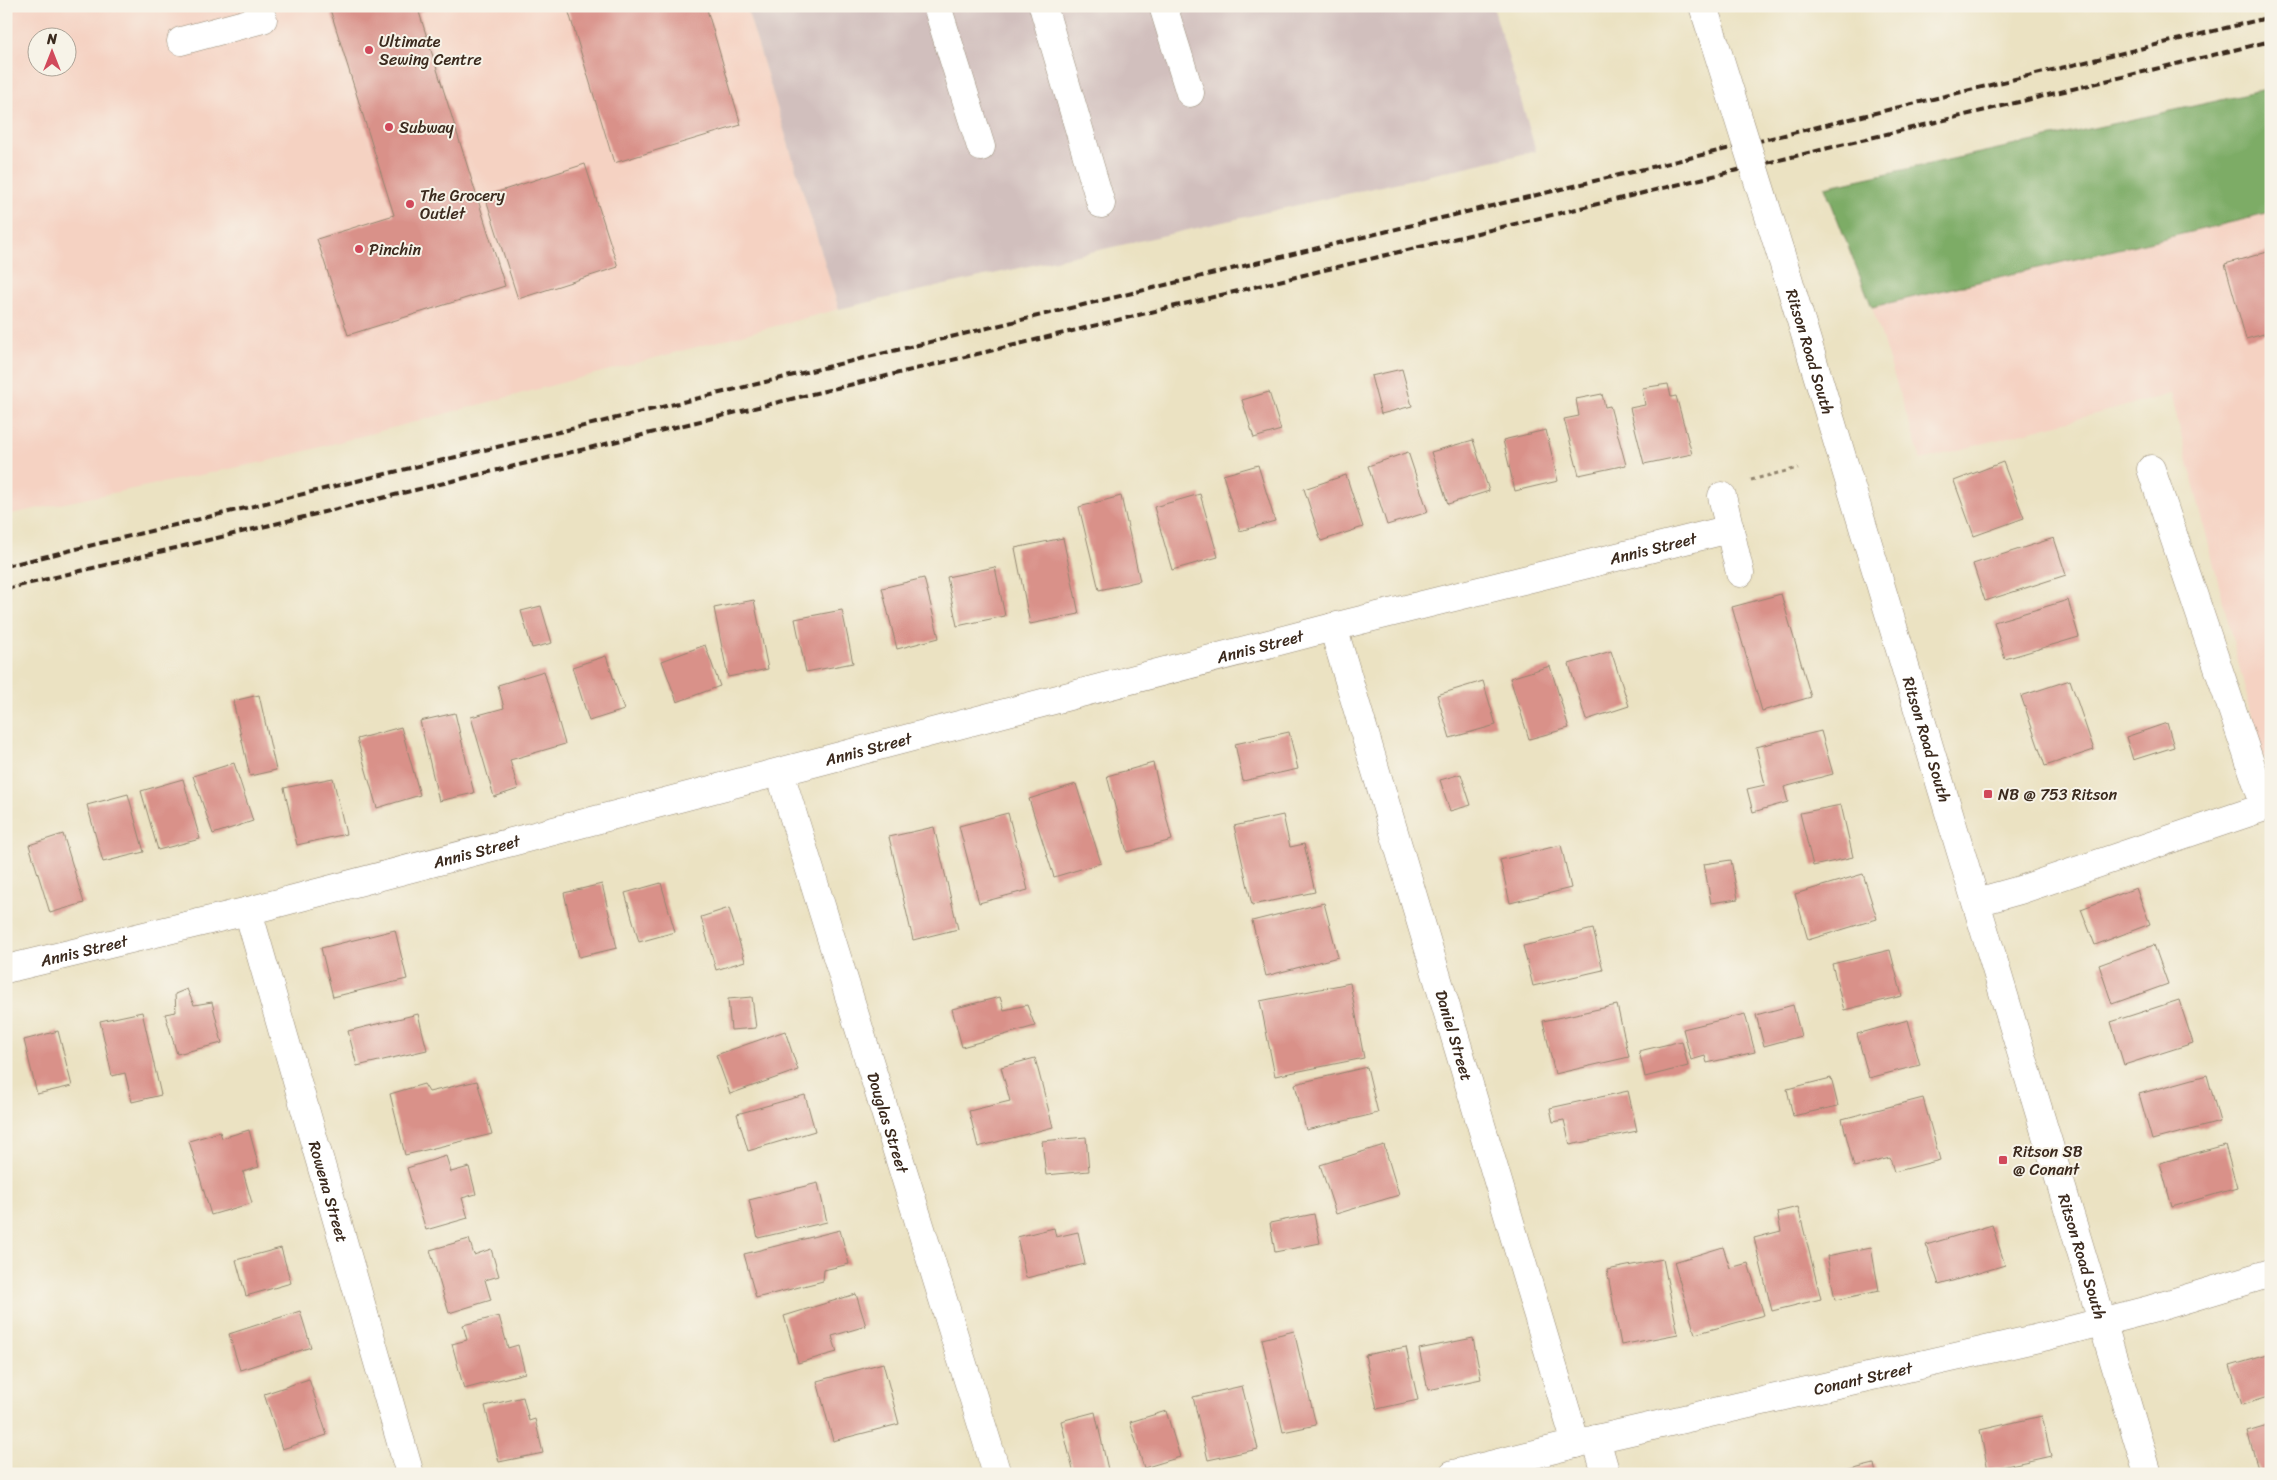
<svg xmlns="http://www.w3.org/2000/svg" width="2277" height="1480" font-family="Sriracha,sans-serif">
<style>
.built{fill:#f5d2c2;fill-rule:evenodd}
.industrial{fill:#d1bfbd}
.forest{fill:#7dac66;stroke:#5c6b42}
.building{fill:#d99189}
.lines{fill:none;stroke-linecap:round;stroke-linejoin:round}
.minor-casing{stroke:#938670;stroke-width:29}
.major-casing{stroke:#938670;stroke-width:29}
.path{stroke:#938670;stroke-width:3;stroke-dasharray:4 4;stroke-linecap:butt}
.minor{stroke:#fff;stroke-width:28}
.major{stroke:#fff;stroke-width:28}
.rail{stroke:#3b2a1e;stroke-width:4;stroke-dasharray:8 4;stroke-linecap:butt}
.major-bridge-casing{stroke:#938670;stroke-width:29;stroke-linecap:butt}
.major-bridge{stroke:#fff;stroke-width:28}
.poi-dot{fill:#d1495b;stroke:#f7f3e8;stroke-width:2}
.labels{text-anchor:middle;stroke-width:4;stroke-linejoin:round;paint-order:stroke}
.poi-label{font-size:16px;fill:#3b2a1e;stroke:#f7f3e8;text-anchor:start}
.street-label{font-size:16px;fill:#3b2a1e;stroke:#f7f3e8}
</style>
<rect width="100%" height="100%" fill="#f7f3e8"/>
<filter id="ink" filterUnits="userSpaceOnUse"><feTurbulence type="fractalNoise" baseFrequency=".02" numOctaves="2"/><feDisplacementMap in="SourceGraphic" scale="10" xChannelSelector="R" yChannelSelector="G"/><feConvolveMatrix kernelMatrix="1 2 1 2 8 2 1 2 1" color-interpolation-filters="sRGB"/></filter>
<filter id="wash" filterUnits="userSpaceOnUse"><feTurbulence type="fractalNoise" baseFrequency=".0096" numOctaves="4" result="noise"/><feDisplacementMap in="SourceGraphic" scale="20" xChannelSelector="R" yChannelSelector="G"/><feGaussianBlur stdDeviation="1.12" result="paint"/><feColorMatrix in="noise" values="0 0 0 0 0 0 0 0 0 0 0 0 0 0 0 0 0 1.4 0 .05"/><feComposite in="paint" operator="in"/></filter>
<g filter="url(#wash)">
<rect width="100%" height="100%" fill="#ebe2c2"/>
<path class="built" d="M6,6H746L839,309L268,461L6,515ZM38,38H68V68H38Z
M2271,208V758L2262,757L2171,394L1921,460L1872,307Z"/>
<path class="industrial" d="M746,6H1493L1536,151L839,309Z"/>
<path class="forest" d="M2271,89V213L1872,307L1825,187Z"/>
<g id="blocks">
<path class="building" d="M329,6H435L419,12L505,286L348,335L317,239L394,215Z
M567,6H706L741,125L614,163Z
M585,164L618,267L518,299L485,196Z
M2271,251V332L2246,339L2225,264Z
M1402,369L1412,406L1381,414L1371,376Z
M1668,384L1671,397L1676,396L1692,454L1644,464L1630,408L1645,405L1642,388Z
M1269,392L1281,430L1254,438L1242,400Z
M1602,394L1605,407L1610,406L1626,465L1579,475L1564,419L1579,416L1576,399Z
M1546,430L1558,481L1515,491L1503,440Z
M1473,440L1489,491L1448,504L1431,452Z
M1408,452L1428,512L1387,525L1368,466Z
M2003,462L2024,518L1974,536L1954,481Z
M1258,465L1275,521L1240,531L1223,475Z
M1346,475L1363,527L1321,541L1304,489Z
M1200,494L1218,557L1172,570L1154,507Z
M1121,496L1140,581L1099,590L1079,507Z
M1063,538L1079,614L1030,624L1015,548Z
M2054,538L2066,575L1985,601L1973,564Z
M995,567L1005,616L957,626L947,577Z
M924,578L939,638L897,649L882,588Z
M1781,594L1811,697L1762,711L1732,607Z
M754,600L768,669L728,677L714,608Z
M2068,600L2079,637L2005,659L1994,622Z
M541,606L552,643L532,648L521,611Z
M842,610L853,663L806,672L795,619Z
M705,645L720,686L677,702L662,661Z
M1611,651L1629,706L1586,720L1569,664Z
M606,656L624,710L589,721L572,667Z
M1550,666L1569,728L1529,739L1510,678Z
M544,671L565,744L510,760L518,789L494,797L471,717L504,708L498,685Z
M2070,680L2094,750L2045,766L2021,696Z
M1483,681L1496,725L1450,738L1437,695Z
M259,695L276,770L250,776L233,701Z
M455,713L474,793L439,801L420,721Z
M2167,723L2174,747L2133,760L2126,737Z
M401,727L420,795L377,808L357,739Z
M1821,731L1833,774L1784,787L1788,802L1753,812L1747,789L1765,785L1756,747Z
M1289,732L1298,769L1243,781L1235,744Z
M234,763L253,821L213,834L193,776Z
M1153,763L1172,840L1127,852L1107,776Z
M1461,774L1471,805L1450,811L1440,780Z
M333,778L346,834L297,845L284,788Z
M183,779L200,839L158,850L141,791Z
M1076,784L1101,863L1054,877L1029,799Z
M128,794L144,852L103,862L87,805Z
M1841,805L1853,857L1813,866L1800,813Z
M1008,813L1028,890L979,903L959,826Z
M1283,815L1290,847L1304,844L1315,892L1252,905L1234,826Z
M934,827L958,929L913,940L889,837Z
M63,834L84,903L50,913L29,845Z
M1561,845L1571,888L1510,903L1500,860Z
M1731,860L1738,899L1711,903L1704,864Z
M1863,874L1877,919L1808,940L1795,894Z
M661,883L675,932L639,942L625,893Z
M602,884L617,948L579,957L564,893Z
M2136,888L2150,924L2095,945L2081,909Z
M1324,903L1338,957L1266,976L1252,921Z
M729,908L745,961L716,970L701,917Z
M1593,929L1603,970L1533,986L1523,946Z
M395,930L407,979L333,997L321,948Z
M2154,945L2168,984L2112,1004L2099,965Z
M1890,950L1902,996L1844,1010L1832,964Z
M1350,983L1364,1058L1275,1076L1260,1001Z
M187,989L194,1005L212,1002L222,1043L177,1054L165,1014L176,1012L175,994Z
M752,997L756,1028L731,1030L728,999Z
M1000,997L1004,1010L1027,1005L1035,1026L962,1047L952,1009Z
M2179,1000L2193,1043L2124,1065L2111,1022Z
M1617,1005L1629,1057L1555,1074L1543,1021Z
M1793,1005L1801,1036L1764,1046L1756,1015Z
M142,1012L161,1095L132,1102L125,1073L112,1076L100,1021Z
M418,1014L427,1050L357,1066L348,1031Z
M1745,1014L1755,1052L1707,1063L1705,1056L1691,1060L1683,1029Z
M1908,1020L1920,1065L1869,1078L1857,1034Z
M58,1031L72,1086L37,1094L24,1040Z
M785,1031L798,1070L730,1094L716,1055Z
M1682,1041L1688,1066L1645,1077L1639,1051Z
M1035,1058L1053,1127L978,1147L969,1111L1010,1101L1001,1067Z
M1367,1067L1378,1113L1306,1130L1295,1084Z
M2207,1075L2220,1122L2152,1140L2139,1094Z
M1831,1078L1838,1106L1793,1116L1787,1089Z
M477,1081L492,1134L405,1155L390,1094L424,1084L429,1092Z
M1628,1091L1637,1131L1570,1145L1564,1120L1553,1122L1550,1108Z
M805,1095L815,1131L748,1151L737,1114Z
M1923,1098L1940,1160L1894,1172L1890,1158L1854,1167L1842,1119Z
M249,1130L259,1167L243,1172L252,1203L211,1215L189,1141L220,1132L222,1138Z
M1086,1137L1089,1171L1046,1175L1042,1141Z
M1384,1145L1399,1195L1336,1214L1320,1165Z
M2225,1145L2237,1188L2172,1207L2160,1163Z
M446,1156L451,1172L469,1167L476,1194L462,1198L468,1218L426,1230L407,1168Z
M818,1183L827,1222L758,1238L749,1200Z
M1798,1207L1821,1299L1772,1311L1754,1238L1781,1231L1777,1212Z
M1314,1214L1320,1243L1275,1252L1270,1223Z
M1992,1225L2005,1265L1939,1285L1926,1245Z
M1054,1228L1056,1237L1078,1232L1085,1264L1026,1278L1017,1237Z
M840,1230L849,1264L824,1270L823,1281L756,1298L744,1254Z
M469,1239L474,1255L491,1249L499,1276L485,1280L491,1300L449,1313L430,1250Z
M1723,1247L1730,1268L1748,1263L1764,1315L1695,1334L1674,1262Z
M1871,1247L1879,1291L1835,1300L1827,1256Z
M281,1248L291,1283L246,1296L236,1260Z
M1663,1259L1678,1334L1621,1345L1607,1270Z
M856,1294L866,1326L832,1336L837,1352L798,1363L784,1316Z
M300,1311L311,1347L240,1370L229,1334Z
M499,1316L508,1348L518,1345L525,1373L464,1389L452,1344L467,1340L463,1325Z
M1294,1331L1316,1425L1283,1432L1262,1339Z
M1473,1338L1481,1379L1428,1390L1419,1349Z
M1406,1347L1418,1400L1377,1409L1365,1355Z
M2271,1354V1396L2242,1405L2230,1366Z
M883,1363L899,1424L833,1441L817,1381Z
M309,1379L327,1435L282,1449L264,1394Z
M1242,1386L1258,1449L1208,1460L1193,1397Z
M523,1397L529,1421L535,1419L543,1453L499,1462L485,1406Z
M1166,1411L1180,1457L1144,1468L1130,1422Z
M1095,1412L1109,1474H1074L1061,1421Z
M2042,1416L2051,1456L1988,1470L1980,1430Z
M2271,1425V1474H2260L2247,1432Z
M1874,1464L1876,1474H1838V1473Z"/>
</g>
</g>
<g filter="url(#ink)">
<use href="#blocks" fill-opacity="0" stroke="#938670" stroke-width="1"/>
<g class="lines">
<defs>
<g id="minor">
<path d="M937,6L981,147"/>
<path d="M1043,6L1101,204"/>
<path d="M1163,6L1190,93"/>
<path d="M181,41L263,19"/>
<path d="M2151,469L2265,807"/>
<path d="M1722,496L1740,573"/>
<path id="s1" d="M1333,627L1576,1444"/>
<path id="s2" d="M780,773L997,1474"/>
<path d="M1977,902L2020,890L2271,805"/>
<path id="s3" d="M248,911L410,1474"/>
<path id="s4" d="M6,969L248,911L1333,627L1730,529"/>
<path d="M1596,1439L1606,1474"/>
<path id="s5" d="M1453,1474L1596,1439L2047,1336L2152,1309L2271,1273"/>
</g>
<g id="major">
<path d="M1703,6L1712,34"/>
<path id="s6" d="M1786,271L2148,1474"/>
</g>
</defs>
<use href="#minor" class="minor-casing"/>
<use href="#major" class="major-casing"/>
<path class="path" d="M1751,480L1798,468"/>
<use href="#minor" class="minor"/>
<use href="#major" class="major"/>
<path class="rail" d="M6,566L2271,17
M6,589L2271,41"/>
<defs>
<path id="major-bridge" d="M1712,34L1786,271"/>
</defs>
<use href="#major-bridge" class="major-bridge-casing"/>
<use href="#major-bridge" class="major-bridge"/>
</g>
</g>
<g class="poi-dot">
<circle cx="369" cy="50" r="5"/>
<circle cx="389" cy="127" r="5"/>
<circle cx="410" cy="204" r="5"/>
<circle cx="359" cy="249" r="5"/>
<rect x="1983" y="789" width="10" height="10" rx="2.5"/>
<rect x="1998" y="1155" width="10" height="10" rx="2.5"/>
</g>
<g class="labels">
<g class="poi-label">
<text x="379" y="47">Ultimate<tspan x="379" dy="18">Sewing Centre</tspan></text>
<text x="399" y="133">Subway</text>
<text x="420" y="201">The Grocery<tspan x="420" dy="18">Outlet</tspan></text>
<text x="369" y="255">Pinchin</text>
<text x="1998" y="800">NB @ 753 Ritson</text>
<text x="2013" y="1157">Ritson SB<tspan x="2013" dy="18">@ Conant</tspan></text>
</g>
<g class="street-label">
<text dy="6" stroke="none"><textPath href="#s6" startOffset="84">Ritson Road South</textPath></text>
<text dy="6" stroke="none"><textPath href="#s4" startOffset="1700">Annis Street</textPath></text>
<text dy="6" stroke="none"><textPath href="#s4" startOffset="1295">Annis Street</textPath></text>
<text dy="6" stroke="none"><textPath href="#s6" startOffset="489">Ritson Road South</textPath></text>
<text dy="6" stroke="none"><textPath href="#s4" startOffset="890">Annis Street</textPath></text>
<text dy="6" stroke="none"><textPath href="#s4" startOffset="485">Annis Street</textPath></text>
<text dy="6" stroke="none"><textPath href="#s4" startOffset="80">Annis Street</textPath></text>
<text dy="6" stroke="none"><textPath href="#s1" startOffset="426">Daniel Street</textPath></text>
<text dy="6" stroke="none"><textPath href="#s2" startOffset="366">Douglas Street</textPath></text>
<text dy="6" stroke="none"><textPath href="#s3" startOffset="292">Rowena Street</textPath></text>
<text dy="6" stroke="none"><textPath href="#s6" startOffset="1029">Ritson Road South</textPath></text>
<text dy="6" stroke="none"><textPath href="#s5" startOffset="421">Conant Street</textPath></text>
</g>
</g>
<rect width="2277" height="1480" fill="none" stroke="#f7f3e8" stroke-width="25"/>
<g transform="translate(52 52)"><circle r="24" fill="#f7f3e8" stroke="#aca397"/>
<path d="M0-4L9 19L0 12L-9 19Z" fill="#d1495b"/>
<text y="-8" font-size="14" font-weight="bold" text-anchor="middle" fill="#3b2a1e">N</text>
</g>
</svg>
